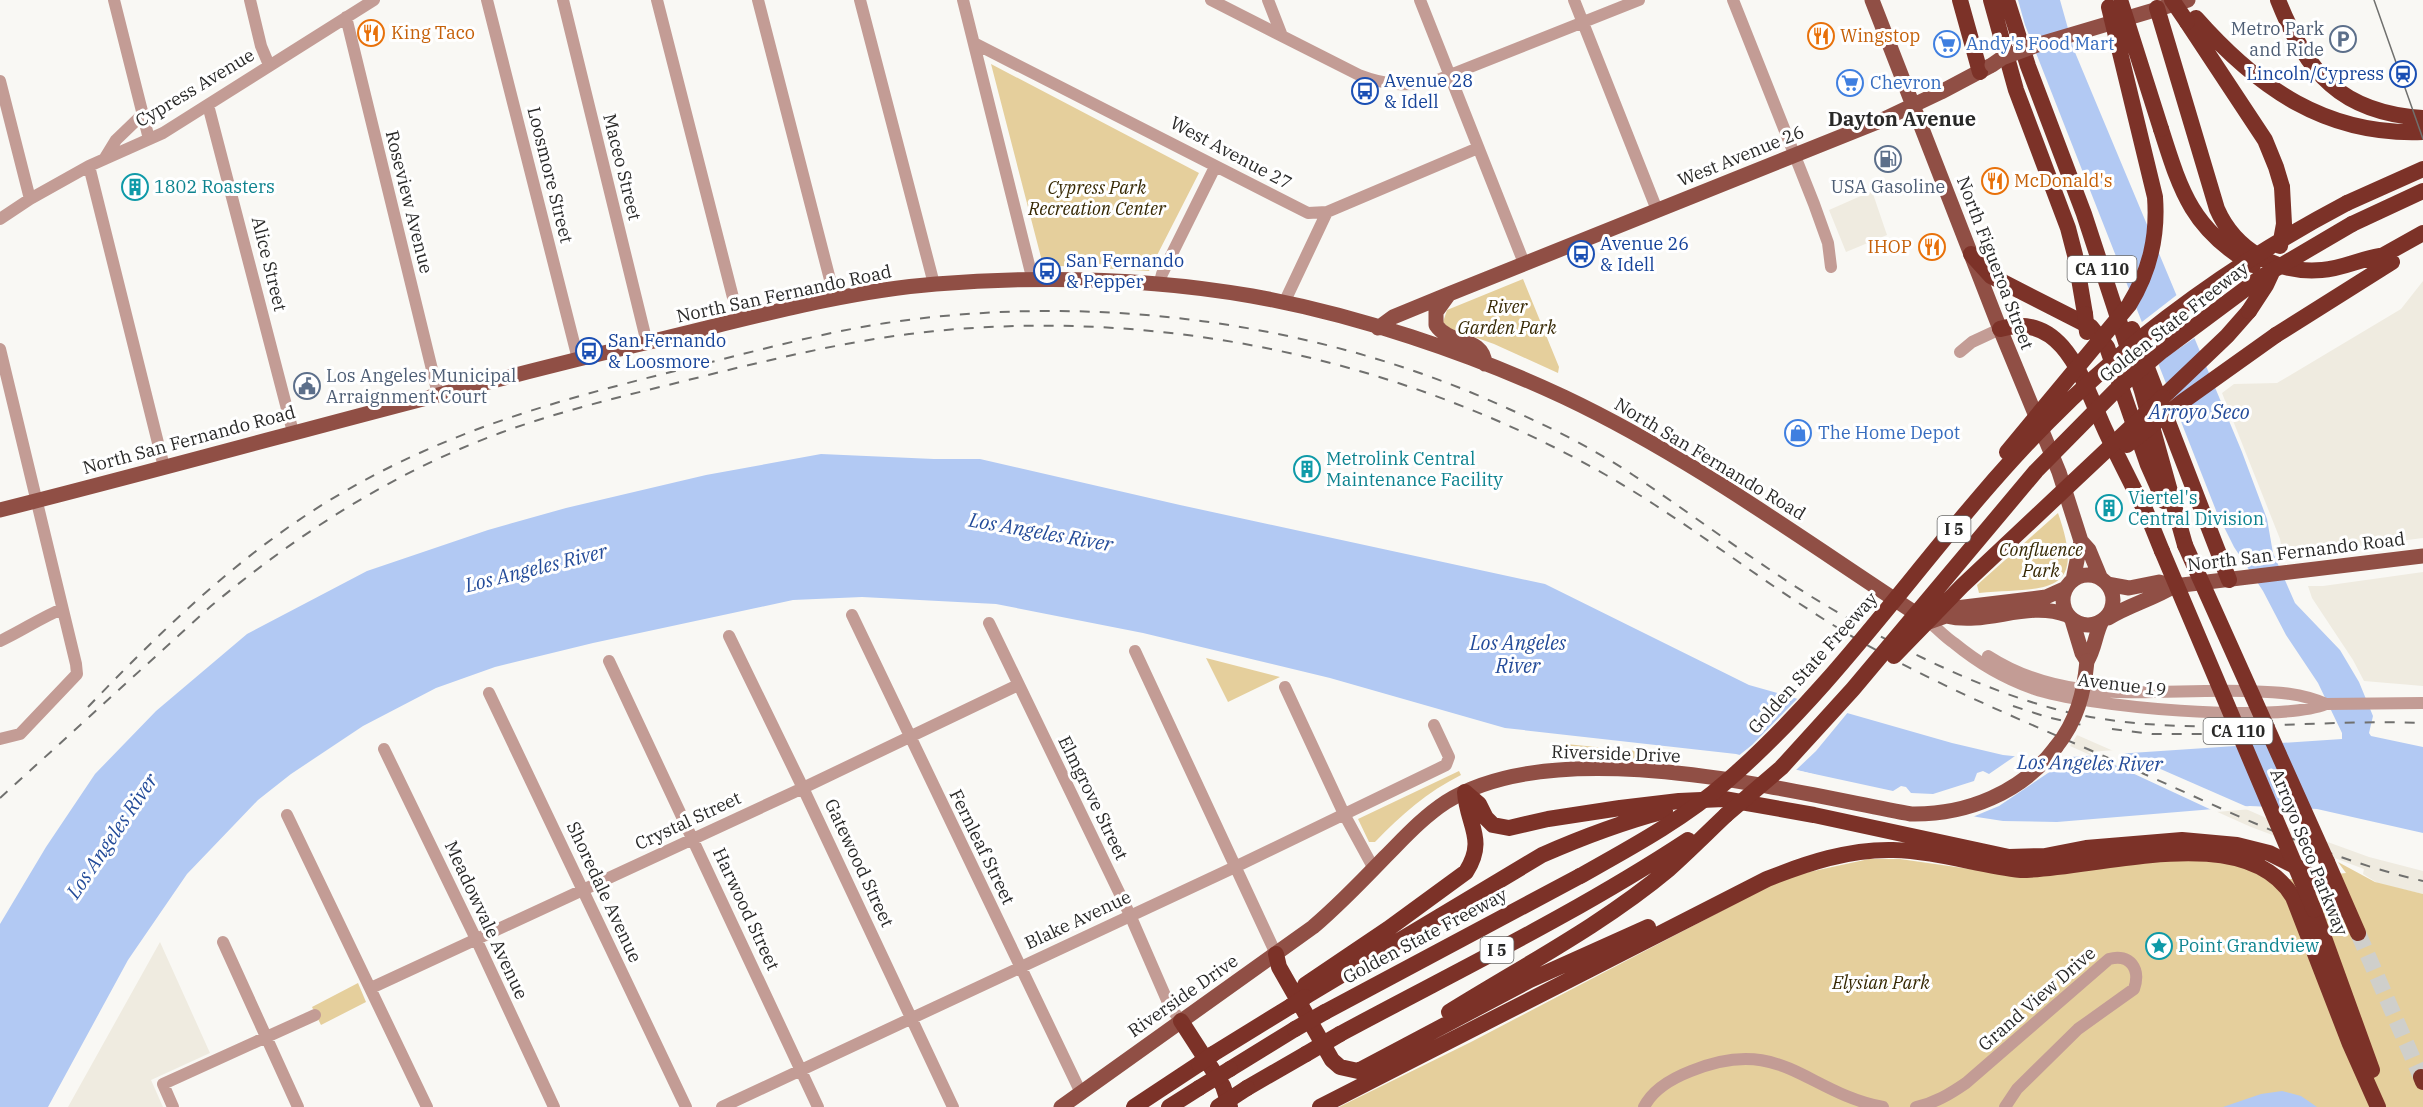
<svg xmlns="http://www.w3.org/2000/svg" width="2423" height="1107" font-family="'IBM Plex Serif',serif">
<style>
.built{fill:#efebe0}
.green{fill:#e5cf9c}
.water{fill:#b2c9f3}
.pier{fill:#f9f8f4}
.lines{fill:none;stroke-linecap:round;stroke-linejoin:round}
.highway-tunnel{stroke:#cfcfcb;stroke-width:16;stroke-dasharray:16 8;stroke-linecap:butt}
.minor{stroke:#c39c95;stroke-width:12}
.major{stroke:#904f45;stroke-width:15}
.highway{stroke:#7c3228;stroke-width:16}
.tram{stroke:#70706e;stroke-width:1.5}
.rail{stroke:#70706e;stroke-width:2;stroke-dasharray:10 10;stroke-linecap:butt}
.major-bridge{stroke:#904f45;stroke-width:15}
.highway-bridge{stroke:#7c3228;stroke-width:16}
.labels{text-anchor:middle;stroke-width:6;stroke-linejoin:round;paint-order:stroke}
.shield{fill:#fff;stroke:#696968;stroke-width:1.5}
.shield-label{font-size:16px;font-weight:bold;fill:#292928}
.service-label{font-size:18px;fill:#4e5e75;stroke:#fff;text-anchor:end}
.food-label{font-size:18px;fill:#c56008;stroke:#fff;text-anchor:start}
.shop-label{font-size:18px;fill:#366cbe;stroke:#fff;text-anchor:start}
.transit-label{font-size:18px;fill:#164399;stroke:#fff;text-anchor:start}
.street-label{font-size:18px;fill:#292928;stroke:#fff}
.culture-label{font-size:18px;fill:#0d838f;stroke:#fff;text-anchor:start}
.park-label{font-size:18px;font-style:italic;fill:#362803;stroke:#fff}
.neighbourhood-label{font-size:20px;font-weight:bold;fill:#292928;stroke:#fff}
.water-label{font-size:20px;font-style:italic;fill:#234b99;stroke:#fff}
</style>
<rect width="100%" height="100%" fill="#f9f8f4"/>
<path class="built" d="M1872,191L1887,235L1846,252L1829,210Z
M2423,281V538L2283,556L2280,539L2222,393L2234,384L2277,383L2401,309Z
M2423,572V686L2364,681L2353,660L2312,598L2308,586H2323Z
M2077,735L2289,828L2369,857L2423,871V894L2379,884L2363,874L2364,869L2251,827L2070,746Z
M160,942L210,1053L151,1080L163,1107H68Z"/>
<path class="green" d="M991,64L1199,173L1149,271L1043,265Z
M1523,279L1559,367L1558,373L1494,344L1449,328L1443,322L1447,310Z
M2058,513C2088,598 2046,587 1979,593L1977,585Z
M1206,658L1280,677L1228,702Z
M1566,744L1647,752L1648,760L1570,756Z
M1459,771L1461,775C1427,792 1401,815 1375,842H1369L1358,819Z
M1869,859H1900L2019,876L2172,860L2208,861L2242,866L2271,881L2346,873L2338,862L2375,882L2423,894V1107H1339L1471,1042L1786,877Z
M358,983L366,1002L321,1025L312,1007Z"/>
<path class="water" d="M2018,0H2060L2074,50L2242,452L2267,519L2273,553L2295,603L2340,650L2359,682L2373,716L2369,733L2371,736L2423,747V833L2317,809L2250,806L2057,822L2003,821L1977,817L1736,754L1505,728L1330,678L1143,633L996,604L862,597L793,600L593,643L495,667L436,688L363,726L291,774L258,800L187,874L128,960L48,1107H0V924L46,847L95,774L156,711L247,634L367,571L488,530L566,508L706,475L821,454L934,459H980L1180,505L1545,584L1749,685L1952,743L2003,755L2041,759L2342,739V733L2318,683L2286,635L2263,591L2234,547L2217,513L2025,25Z
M2282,1091L2301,1096L2317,1107H2223L2261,1094Z"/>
<path class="pier" d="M2178,294L2196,337L2165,358L2155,368L2138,325Z
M1799,697L1849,711L1816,751L1796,770L1893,791L1901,786L1906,787L1911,793L1933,794L1974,781L1977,773L1983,771L1989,774L2018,754L2041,756L2064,754L2051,771L1999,806L1970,818L1737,757L1752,745Z
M2117,750L2252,809L2216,812L2087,752Z"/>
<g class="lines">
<path class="highway-tunnel" d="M2358,933L2421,1077"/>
<path class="minor" d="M114,0L149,139
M250,0L261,46L269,65
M487,0L578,359
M563,0L647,343
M657,0L739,321
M758,0L835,299
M860,0L934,284
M963,0L1033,281
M1211,0L1359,75C1385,85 1408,87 1435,81L1639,0
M1268,0L1282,36
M1420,0L1524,263
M1574,0L1657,210
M1733,0L1814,204L1828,243L1831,267
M346,17L438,394
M974,43L1308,213L1327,212L1478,148
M0,81L30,199
M208,105L293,432
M105,158L116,140L143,114
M89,166L164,467
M0,219L30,199L89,166L163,133L374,0
M1159,285L1162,274L1215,167
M1284,303L1327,212
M0,349L76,664L77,674L20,734L0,739
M1960,352L1972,342L2000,329
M852,615L1081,1093
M1929,622C1938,629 1945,637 1954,643C1977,662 2004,678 2032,688C2083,707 2278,724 2326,704L2423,703
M989,623L1130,915L1170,1007L1181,1021
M729,636L803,788L953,1107
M0,641C22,631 40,618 62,609
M1135,651L1276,954
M1988,656C2069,708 2155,688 2245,691C2274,692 2299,692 2326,704
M609,661L818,1107
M1285,687L1344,814L1374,869
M489,693L686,1107
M384,749L476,939L554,1107
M287,815L427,1107
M223,942L298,1107
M371,988L803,788L1018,685
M173,1107L163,1084L315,1015
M722,1107L1235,867L1446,765L1449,757L1434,725
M1644,1107C1653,1089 1673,1078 1691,1071C1781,1034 1805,1092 1883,1107
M1916,1107C1935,1103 1950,1094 1966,1083L2109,959C2130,953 2141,969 2134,989L2078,1029L2017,1089L2005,1107"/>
<path class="major" d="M1872,0L2000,329L2059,472L2081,541L2089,550L2101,579
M2040,44L2188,0
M1449,294L1436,312V325C1450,346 1483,335 1485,364
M1378,328L1393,317L1449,294L1880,121L1941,92L1990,66
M0,510C215,456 429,394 645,343C740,321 837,292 936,284C1039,276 1150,278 1252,296C1354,314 1470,353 1564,397C1693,458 1810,545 1929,622L1946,616L1956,608L2046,597L2066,588
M2063 600a25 25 0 1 1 50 0a25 25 0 1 1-50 0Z
M2073,580L2081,541
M2107,584L2129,588L2159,582L2174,586L2423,556
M1946,616C1987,626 2027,600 2067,615
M2108,618C2129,605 2153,599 2174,586
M2072,620L2082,653L2087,661C2095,649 2095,634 2102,621
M1061,1107L1313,927C1339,905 1362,881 1385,857C1404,838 1423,817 1446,802C1559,731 1786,791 1911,814C1966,815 2022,793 2056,747"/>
<path class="highway" d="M1960,0L1980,72
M1991,0L2016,90L2068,228L2075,255L2085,314
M2007,0L2028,66L2084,214L2142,391L2185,545
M2278,0C2307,73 2341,113 2423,118
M2157,8L2217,209C2235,250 2277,274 2322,270C2342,269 2360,259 2380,256
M2196,18C2258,88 2326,136 2423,132
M2187,22L2265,140L2276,167L2282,187
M2161,129C2181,192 2192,229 2253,265
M2347,203L2423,169
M2352,224L2423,191
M1971,254L1991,276L2091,327L2107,347L2148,465L2164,501
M2373,261L2423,233
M2000,329C2066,309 2085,388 2106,432C2120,462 2135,490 2149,519
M2132,329L2229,580
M2276,335L2392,262
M2163,397L2227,336L2249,311
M2145,509L2162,551
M1465,792L1479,804L1486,818L1493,825L1509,828L1548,819L1620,808L1679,801L1724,799L1814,815L2009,857L2045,856L2086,848L2182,840L2237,845L2269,853L2303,870L2349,914
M2327,862L2358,933
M2314,910L2372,1070
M1276,954L1279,967L1332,1060L1340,1067L1358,1071L1530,980L1648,927
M1305,985L1388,929L1466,872C1487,839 1467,825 1465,792
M1305,997L1542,855C1583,837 1623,822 1665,811
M1325,1012L1580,876
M1449,1012C1523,966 1602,925 1669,869C1688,852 1707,833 1726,815
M1181,1021L1223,1086L1230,1107
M1340,1034C1457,971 1577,913 1688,840
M1213,1054L1291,1006
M1230,1069L1295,1029
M2421,1077L2423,1082
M1247,1088L1306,1054
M1134,1107L1199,1064
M1169,1107L1199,1088
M1320,1107L1767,879C1807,863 1849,849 1893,850C1936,851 1978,865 2021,870C2095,870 2245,818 2293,897L2350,1044L2378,1107"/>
<path class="tram" d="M2374,0L2423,139"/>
<path class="rail" d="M2013,706L2047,717L2082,725
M88,707C162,630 238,556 330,500C441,433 550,402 675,371C745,354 815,334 886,323C1094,292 1318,321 1509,409C1552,428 1594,449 1633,475C1693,515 1751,559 1812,597C1884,641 1973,687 2055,709C2175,741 2301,718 2423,723
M2112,729L2152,734H2216
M0,798L211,606C299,533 392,473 500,433C571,407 646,391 720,372C782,357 846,342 909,334C1148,304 1397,356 1606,475C1690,523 1765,585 1848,634C1941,689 2044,729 2142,773C2234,814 2324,858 2423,881"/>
<path class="major-bridge" d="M1992,65L2002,58L2040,44
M2056,747C2077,721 2084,693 2087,661"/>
<path class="highway-bridge" d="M2172,0L2187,22
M2121,3L2161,129
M2280,246L2284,224L2282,187
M2249,311L2266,285L2273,270
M2085,314L2087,332
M2127,445L2182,402L2276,335
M2007,452L2129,305C2150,271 2158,237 2155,197L2109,7
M2185,545L2327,862
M2162,551L2314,910
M1894,656L1962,586L2163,397
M1726,815L1781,768L1853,689L2036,471L2115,391L2162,351L2260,278L2352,224
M1580,876C1630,848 1684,819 1727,781C1849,675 1935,536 2048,422C2137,332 2235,262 2347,203
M1291,1006L1305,997
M1295,1029L1325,1012
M1306,1054L1340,1034
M1199,1064L1213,1054
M1199,1088L1230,1069
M1218,1107L1247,1088"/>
</g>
<defs>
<symbol id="restaurant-ring" viewBox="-11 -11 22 22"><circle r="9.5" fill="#fff" stroke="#e8710a" stroke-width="1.5"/><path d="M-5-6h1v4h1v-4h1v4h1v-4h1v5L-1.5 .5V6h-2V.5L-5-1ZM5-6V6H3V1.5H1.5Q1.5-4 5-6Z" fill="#e8710a"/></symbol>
<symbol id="parking-ring" viewBox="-11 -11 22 22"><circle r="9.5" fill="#fff" stroke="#5c6f8a" stroke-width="1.5"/><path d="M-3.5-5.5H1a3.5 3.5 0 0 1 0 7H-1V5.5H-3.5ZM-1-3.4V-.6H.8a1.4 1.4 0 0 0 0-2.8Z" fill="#5c6f8a"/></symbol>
<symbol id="supermarket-ring" viewBox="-11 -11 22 22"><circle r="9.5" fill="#fff" stroke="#3f7fe0" stroke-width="1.5"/><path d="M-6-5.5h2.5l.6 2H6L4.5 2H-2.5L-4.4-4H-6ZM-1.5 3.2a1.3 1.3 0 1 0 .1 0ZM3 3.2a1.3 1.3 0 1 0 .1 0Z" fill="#3f7fe0"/></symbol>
<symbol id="station-ring" viewBox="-11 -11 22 22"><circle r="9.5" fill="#fff" stroke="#1a4fb4" stroke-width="1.5"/><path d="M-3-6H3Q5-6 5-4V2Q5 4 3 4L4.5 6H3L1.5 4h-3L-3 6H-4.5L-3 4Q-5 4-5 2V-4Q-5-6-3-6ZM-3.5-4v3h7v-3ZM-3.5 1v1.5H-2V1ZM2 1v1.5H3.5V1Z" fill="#1a4fb4"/></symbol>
<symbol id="bus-ring" viewBox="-11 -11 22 22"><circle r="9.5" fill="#fff" stroke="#1a4fb4" stroke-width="1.5"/><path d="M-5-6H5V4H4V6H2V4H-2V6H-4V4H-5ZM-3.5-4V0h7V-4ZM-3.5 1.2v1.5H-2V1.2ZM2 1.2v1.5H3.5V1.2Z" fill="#1a4fb4"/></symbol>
<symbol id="fuel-ring" viewBox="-11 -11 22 22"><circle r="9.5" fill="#fff" stroke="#5c6f8a" stroke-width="1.5"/><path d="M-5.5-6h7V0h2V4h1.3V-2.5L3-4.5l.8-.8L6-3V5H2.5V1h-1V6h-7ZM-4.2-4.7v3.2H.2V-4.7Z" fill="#5c6f8a"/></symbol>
<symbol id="building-ring" viewBox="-11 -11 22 22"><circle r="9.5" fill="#fff" stroke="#0f9aa8" stroke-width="1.5"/><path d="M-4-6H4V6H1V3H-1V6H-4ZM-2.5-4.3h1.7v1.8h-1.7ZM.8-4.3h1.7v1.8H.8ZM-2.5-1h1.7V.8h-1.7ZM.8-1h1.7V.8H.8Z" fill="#0f9aa8"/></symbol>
<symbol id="civic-ring" viewBox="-11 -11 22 22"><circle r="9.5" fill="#fff" stroke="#5c6f8a" stroke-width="1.5"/><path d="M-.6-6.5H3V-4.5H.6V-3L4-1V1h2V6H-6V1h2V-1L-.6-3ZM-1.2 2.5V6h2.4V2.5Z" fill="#5c6f8a"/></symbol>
<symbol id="shop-ring" viewBox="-11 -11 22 22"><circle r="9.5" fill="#fff" stroke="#3f7fe0" stroke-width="1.5"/><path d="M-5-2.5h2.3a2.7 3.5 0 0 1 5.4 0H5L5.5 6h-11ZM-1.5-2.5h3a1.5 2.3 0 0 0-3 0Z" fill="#3f7fe0"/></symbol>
<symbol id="sight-ring" viewBox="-11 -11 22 22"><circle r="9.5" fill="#fff" stroke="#0f9aa8" stroke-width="1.5"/><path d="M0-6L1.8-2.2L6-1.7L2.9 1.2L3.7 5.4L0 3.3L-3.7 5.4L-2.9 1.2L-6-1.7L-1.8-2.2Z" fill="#0f9aa8"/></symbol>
</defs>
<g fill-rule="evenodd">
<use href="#restaurant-ring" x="356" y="18" width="30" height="30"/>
<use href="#restaurant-ring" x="1806" y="21" width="30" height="30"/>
<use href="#parking-ring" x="2328" y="24" width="30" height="30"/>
<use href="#supermarket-ring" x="1932" y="29" width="30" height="30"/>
<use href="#station-ring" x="2388" y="59" width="30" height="30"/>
<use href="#supermarket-ring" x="1835" y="68" width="30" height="30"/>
<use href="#bus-ring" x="1350" y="76" width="30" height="30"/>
<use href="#fuel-ring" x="1873" y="144" width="30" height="30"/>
<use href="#restaurant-ring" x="1980" y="166" width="30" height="30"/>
<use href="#building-ring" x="120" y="172" width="30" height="30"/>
<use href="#restaurant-ring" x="1917" y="232" width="30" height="30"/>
<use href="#bus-ring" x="1566" y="239" width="30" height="30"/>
<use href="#bus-ring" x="1032" y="256" width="30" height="30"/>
<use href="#bus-ring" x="574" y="336" width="30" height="30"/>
<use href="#civic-ring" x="292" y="371" width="30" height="30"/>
<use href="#shop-ring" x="1783" y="418" width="30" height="30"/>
<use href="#building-ring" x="1292" y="454" width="30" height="30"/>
<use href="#building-ring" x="2094" y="493" width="30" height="30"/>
<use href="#sight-ring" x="2144" y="931" width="30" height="30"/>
</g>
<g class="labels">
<g class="shield">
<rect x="2067.5" y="256" width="69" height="26" rx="4.5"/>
<rect x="1937.5" y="516" width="33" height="26" rx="4.5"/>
<rect x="2203.5" y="718" width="69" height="26" rx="4.5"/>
<rect x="1480.5" y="937" width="33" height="26" rx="4.5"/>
</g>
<g class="shield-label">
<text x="2102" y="275">CA 110</text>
<text x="1954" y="535">I 5</text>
<text x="2238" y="737">CA 110</text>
<text x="1497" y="956">I 5</text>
</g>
<g class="service-label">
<text x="2324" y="35">Metro Park<tspan x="2324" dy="21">and Ride</tspan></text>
<text x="1888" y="193" text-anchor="middle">USA Gasoline</text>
<text x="326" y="382" text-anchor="start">Los Angeles Municipal<tspan x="326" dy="21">Arraignment Court</tspan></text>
</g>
<g class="food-label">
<text x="391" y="39">King Taco</text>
<text x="1840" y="42">Wingstop</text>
<text x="2014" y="187">McDonald's</text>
<text x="1912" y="253" text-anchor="end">IHOP</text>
</g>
<g class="shop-label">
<text x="1966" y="50">Andy's Food Mart</text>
<text x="1870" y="89">Chevron</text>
<text x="1818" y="439">The Home Depot</text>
</g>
<g class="transit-label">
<text x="2384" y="80" text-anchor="end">Lincoln/Cypress</text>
<text x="1384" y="87">Avenue 28<tspan x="1384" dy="21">&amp; Idell</tspan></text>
<text x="1600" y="250">Avenue 26<tspan x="1600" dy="21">&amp; Idell</tspan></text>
<text x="1066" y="267">San Fernando<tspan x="1066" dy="21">&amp; Pepper</tspan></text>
<text x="608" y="347">San Fernando<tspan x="608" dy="21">&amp; Loosmore</tspan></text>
</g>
<g class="street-label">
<text transform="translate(195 88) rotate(-31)" y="6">Cypress Avenue</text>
<text transform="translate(1231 153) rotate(28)" y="6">West Avenue 27</text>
<text transform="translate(1741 156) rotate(-22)" y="6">West Avenue 26</text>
<text transform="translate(622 167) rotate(76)" y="6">Maceo Street</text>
<text transform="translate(550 175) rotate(76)" y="6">Loosmore Street</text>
<text transform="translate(409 202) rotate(76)" y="6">Roseview Avenue</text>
<text transform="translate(1995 263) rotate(69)" y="6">North Figueroa Street</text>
<text transform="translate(269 264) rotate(76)" y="6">Alice Street</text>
<text transform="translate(784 294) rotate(-12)" y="6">North San Fernando Road</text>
<text transform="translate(2174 322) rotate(-38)" y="6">Golden State Freeway</text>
<text transform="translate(189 440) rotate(-15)" y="6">North San Fernando Road</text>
<text transform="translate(1710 459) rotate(31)" y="6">North San Fernando Road</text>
<text transform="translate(2296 552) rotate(-7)" y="6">North San Fernando Road</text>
<text transform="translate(1813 663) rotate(-48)" y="6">Golden State Freeway</text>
<text transform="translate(2122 685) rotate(7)" y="6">Avenue 19</text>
<text transform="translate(1616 754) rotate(2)" y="6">Riverside Drive</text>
<text transform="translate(1093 798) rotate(64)" y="6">Elmgrove Street</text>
<text transform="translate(688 821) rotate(-25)" y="6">Crystal Street</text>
<text transform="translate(982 847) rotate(64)" y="6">Fernleaf Street</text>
<text transform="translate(2309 852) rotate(68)" y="6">Arroyo Seco Parkway</text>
<text transform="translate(859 863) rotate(65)" y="6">Gatewood Street</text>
<text transform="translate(604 892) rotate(65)" y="6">Shoredale Avenue</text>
<text transform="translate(746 909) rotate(65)" y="6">Harwood Street</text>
<text transform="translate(486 920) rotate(65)" y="6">Meadowvale Avenue</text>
<text transform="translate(1078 920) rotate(-25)" y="6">Blake Avenue</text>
<text transform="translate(1425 936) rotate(-28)" y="6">Golden State Freeway</text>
<text transform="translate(1183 996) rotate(-35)" y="6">Riverside Drive</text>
<text transform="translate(2037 999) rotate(-41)" y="6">Grand View Drive</text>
</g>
<g class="culture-label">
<text x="154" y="193">1802 Roasters</text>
<text x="1326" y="465">Metrolink Central<tspan x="1326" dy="21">Maintenance Facility</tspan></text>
<text x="2128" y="504">Viertel's<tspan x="2128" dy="21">Central Division</tspan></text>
<text x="2178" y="952">Point Grandview</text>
</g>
<g class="park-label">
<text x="1097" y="194">Cypress Park<tspan x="1097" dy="21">Recreation Center</tspan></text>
<text x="1507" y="313">River<tspan x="1507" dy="21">Garden Park</tspan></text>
<text x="2041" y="556">Confluence<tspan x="2041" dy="21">Park</tspan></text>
<text x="1881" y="989">Elysian Park</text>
</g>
<g class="neighbourhood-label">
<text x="1902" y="126">Dayton Avenue</text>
</g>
<g class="water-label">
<text x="2199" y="419">Arroyo Seco</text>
<text transform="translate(1041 532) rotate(10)" y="7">Los Angeles River</text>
<text transform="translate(536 568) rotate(-14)" y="7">Los Angeles River</text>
<text x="1518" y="650">Los Angeles<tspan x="1518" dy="23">River</tspan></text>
<text transform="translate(2090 763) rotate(1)" y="7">Los Angeles River</text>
<text transform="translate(112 836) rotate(-56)" y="7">Los Angeles River</text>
</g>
</g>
</svg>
